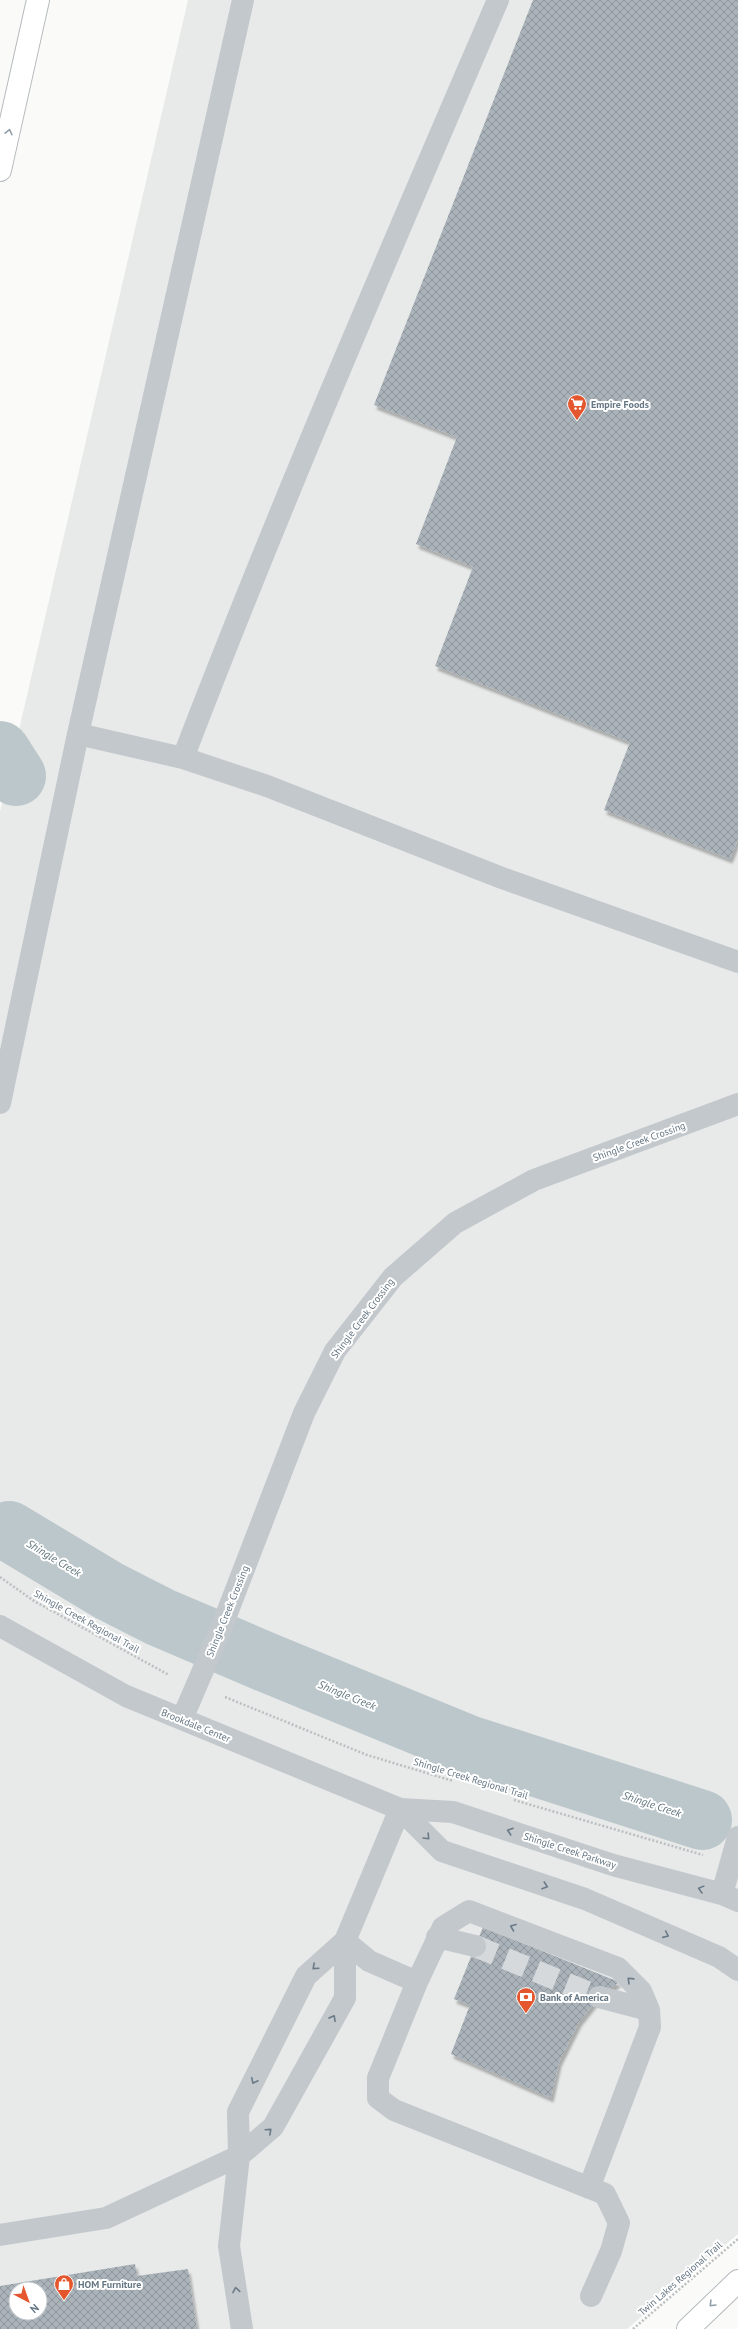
<svg xmlns="http://www.w3.org/2000/svg" width="738" height="2329" font-family="'PT Sans',sans-serif">
<style>
.built{fill:#e8e9e9;fill-rule:evenodd}
.lines{fill:none;stroke-linecap:round;stroke-linejoin:round}
.river{stroke:#bbc7cb;stroke-width:60}
.building{fill:url(#building-cross-hatch);fill-rule:evenodd;filter:url(#shadow)}
.minor-tunnel{stroke:#d5d9db;stroke-width:22;stroke-dasharray:22 11;stroke-linecap:butt}
.major-casing{stroke:#b5babe;stroke-width:24}
.highway-casing{stroke:#b4b9bd;stroke-width:24}
.path{stroke:#bbbfc2;stroke-width:2.5;stroke-dasharray:2 2;stroke-linecap:butt}
.minor{stroke:#c3c8cc;stroke-width:22}
.major{stroke:#fff;stroke-width:22}
.highway{stroke:#fff;stroke-width:22}
.oneway{stroke:#939fa8}
.oneway2{stroke:#6a7a87}
.labels{text-anchor:middle;stroke-width:4;stroke-linejoin:round;paint-order:stroke}
.poi-label{font-size:10px;font-weight:bold;fill:#657683;stroke:#fff;text-anchor:start}
.street-label{font-size:10px;fill:#657683;stroke:#fff}
.water-label{font-size:11px;font-style:italic;fill:#60757c;stroke:#fff}
</style>
<defs>
<pattern id="building-cross-hatch" width="8" height="8" patternUnits="userSpaceOnUse"><rect width="8" height="8" fill="#aab3b9"/><path d="M0 0l8 8M0 8l8-8" fill="none" stroke="#8e969c"/></pattern>
<filter id="shadow"><feDropShadow dx="2.5" dy="4.5" stdDeviation="1" flood-color="#0004"/></filter>
</defs>
<rect width="100%" height="100%" fill="#fafaf8"/>
<path class="built" d="M188,0H738V2234L627,2329H0V812ZM16,2289H40V2313H16Z"/>
<g class="lines">
<path class="river" d="M0,751L16,776
M9,1531L109,1591L160,1617L268,1663L468,1745L702,1820"/>
</g>
<path class="building" d="M533,0H738V839L730,859L604,810L630,742L435,666L473,567L416,544L457,437L374,405Z
M483,1927L619,1982L599,1997L579,2022L559,2062L551,2098L451,2054L470,2005L454,1999Z
M135,2264L137,2276L188,2269L197,2329H0V2286ZM16,2289H40V2313H16Z"/>
<g class="lines">
<path class="minor-tunnel" d="M475,1946L599,1997"/>
<defs>
<path id="major" d="M688,2329L738,2281"/>
<path id="highway" d="M0,170L38,0"/>
</defs>
<use href="#major" class="major-casing"/>
<use href="#highway" class="highway-casing"/>
<path class="path" d="M0,1577L34,1601L169,1675
M225,1697L367,1755L453,1781
M514,1800L703,1855
M633,2329L738,2239"/>
<path class="minor" d="M78,734L183,758L267,786L502,878L738,962
M183,758C281,502 390,251 498,0
M0,1103L78,734L243,0
M0,1626L126,1696L400,1809L453,1812L613,1865L722,1894L738,1901
M182,1719L222,1626L304,1413L335,1351L393,1277L455,1223L534,1180L738,1104
M400,1809L345,1941L369,1961L417,1982L378,2078V2098L394,2110L605,2194L619,2223L611,2251L591,2296
M400,1809L442,1851L585,1899L719,1957L738,1970
M722,1894L738,1837
M437,1937L475,1946
M417,1982L443,1927L469,1911L618,1968L641,1991L649,2010L650,2027L589,2188
M599,1997L649,2010
M0,2235L106,2218L239,2156L273,2127L345,1998V1941
M242,2329L229,2246L239,2156L238,2112L306,1976L345,1941"/>
<use href="#major" class="major"/>
<use href="#highway" class="highway"/>
</g>
<defs><path id="oneway-chevron" d="M-2-3.5L2.5 0L-2 3.5" fill="none" stroke-width="1.6" stroke-linecap="round" stroke-linejoin="round"/></defs>
<g class="oneway">
<use href="#oneway-chevron" transform="translate(9 132) rotate(-77)"/>
<use href="#oneway-chevron" transform="translate(712 2304) rotate(134)"/>
</g>
<g class="oneway2">
<use href="#oneway-chevron" transform="translate(510 1831) rotate(-162)"/>
<use href="#oneway-chevron" transform="translate(427 1837) rotate(46)"/>
<use href="#oneway-chevron" transform="translate(545 1886) rotate(19)"/>
<use href="#oneway-chevron" transform="translate(701 1889) rotate(-165)"/>
<use href="#oneway-chevron" transform="translate(513 1927) rotate(-159)"/>
<use href="#oneway-chevron" transform="translate(666 1935) rotate(24)"/>
<use href="#oneway-chevron" transform="translate(315 1967) rotate(138)"/>
<use href="#oneway-chevron" transform="translate(630 1980) rotate(-136)"/>
<use href="#oneway-chevron" transform="translate(333 2018) rotate(-61)"/>
<use href="#oneway-chevron" transform="translate(254 2081) rotate(116)"/>
<use href="#oneway-chevron" transform="translate(269 2131) rotate(-42)"/>
<use href="#oneway-chevron" transform="translate(236 2290) rotate(-99)"/>
</g>
<defs>
<symbol id="supermarket-pin" viewBox="-11 -11 22 30"><path d="M0 17L-7.5 6A9.5 9.5 0 1 1 7.5 6Z" fill="#e4572e" stroke="#fff"/><path d="M-6-5.5h2.5l.6 2H6L4.5 2H-2.5L-4.4-4H-6ZM-1.5 3.2a1.3 1.3 0 1 0 .1 0ZM3 3.2a1.3 1.3 0 1 0 .1 0Z" fill="#fff"/></symbol>
<symbol id="bank-pin" viewBox="-11 -11 22 30"><path d="M0 17L-7.5 6A9.5 9.5 0 1 1 7.5 6Z" fill="#e4572e" stroke="#fff"/><path d="M-6-4H6V4H-6ZM0-2.3a2.3 2.3 0 1 0 0 4.6a2.3 2.3 0 1 0 0-4.6Z" fill="#fff"/></symbol>
<symbol id="shop-pin" viewBox="-11 -11 22 30"><path d="M0 17L-7.5 6A9.5 9.5 0 1 1 7.5 6Z" fill="#e4572e" stroke="#fff"/><path d="M-5-2.5h2.3a2.7 3.5 0 0 1 5.4 0H5L5.5 6h-11ZM-1.5-2.5h3a1.5 2.3 0 0 0-3 0Z" fill="#fff"/></symbol>
</defs>
<g fill-rule="evenodd">
<use href="#supermarket-pin" x="566" y="393" width="22" height="30"/>
<use href="#bank-pin" x="515" y="1986" width="22" height="30"/>
<use href="#shop-pin" x="53" y="2273" width="22" height="30"/>
</g>
<g class="labels">
<g class="poi-label">
<text x="591" y="408">Empire Foods</text>
<text x="540" y="2001">Bank of America</text>
<text x="78" y="2288">HOM Furniture</text>
</g>
<g class="street-label">
<text transform="translate(639 1141) rotate(-20)" y="4">Shingle Creek Crossing</text>
<text transform="translate(362 1318) rotate(-53)" y="4">Shingle Creek Crossing</text>
<text transform="translate(227 1611) rotate(-68)" y="4">Shingle Creek Crossing</text>
<text transform="translate(87 1621) rotate(29)" y="4">Shingle Creek Regional Trail</text>
<text transform="translate(196 1725) rotate(22)" y="4">Brookdale Center</text>
<text transform="translate(471 1778) rotate(17)" y="4">Shingle Creek Regional Trail</text>
<text transform="translate(570 1850) rotate(18)" y="4">Shingle Creek Parkway</text>
<text transform="translate(680 2278) rotate(-41)" y="4">Twin Lakes Regional Trail</text>
</g>
<g class="water-label">
<text transform="translate(54 1558) rotate(31)" y="4">Shingle Creek</text>
<text transform="translate(347 1695) rotate(22)" y="4">Shingle Creek</text>
<text transform="translate(652 1804) rotate(18)" y="4">Shingle Creek</text>
</g>
</g>
<g transform="translate(28 2301) rotate(139)"><circle r="19" fill="#ffffff" stroke="#c1c8cd"/>
<path d="M0-3L7 15L0 10L-7 15Z" fill="#e4572e"/>
<text y="-6" font-size="11" font-weight="bold" text-anchor="middle" fill="#657683">N</text>
</g>
</svg>
